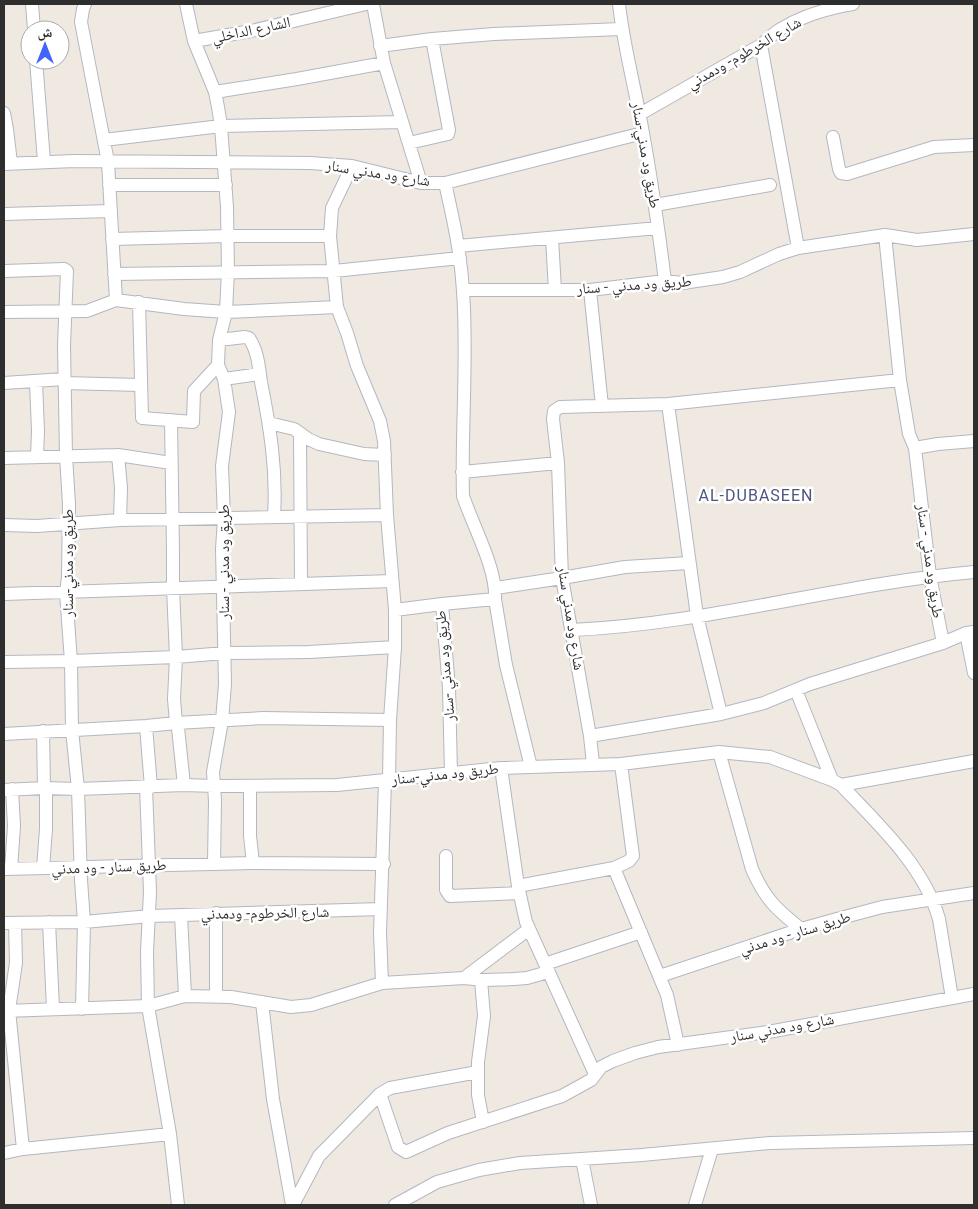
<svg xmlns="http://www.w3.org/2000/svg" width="978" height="1209" font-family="Roboto,'Noto Naskh Arabic',sans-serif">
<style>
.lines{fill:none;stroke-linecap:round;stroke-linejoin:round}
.minor-casing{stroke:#b4b7c1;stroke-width:14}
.minor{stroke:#fff;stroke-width:12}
.labels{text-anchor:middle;stroke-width:5;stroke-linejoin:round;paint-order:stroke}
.street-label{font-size:15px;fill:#2e2e2e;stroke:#fff}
.neighbourhood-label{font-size:16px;letter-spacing:1px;fill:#4d5680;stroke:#fff}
</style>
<rect width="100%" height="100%" fill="#efe9e1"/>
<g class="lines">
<defs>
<path id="minor" d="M32,4L34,30
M85,4L83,9L81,22L108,162L116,300
M186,4L194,41L215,92L218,107L221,126L227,207L228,271L226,312L219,340L218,365L224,379L229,412L222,466L224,519L222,549L225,684L222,721L213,772L215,801L214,863
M373,4L384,63L421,183
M619,4C623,41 632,76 639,112C650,168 658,225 665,281
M194,41L251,31L366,4
M761,45L798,248
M380,46L432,39L494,34L621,29
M36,60L44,161
M215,92L297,79L384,63
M4,113L7,129L11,163
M640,114L761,45C767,40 773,34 779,30C800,17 828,8 853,4
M833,137L839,169L841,173L847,174L934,147L974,145
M104,140L221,126L402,122
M409,143L448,134L449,130L432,39
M4,164L74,161L310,163L352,166L421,183H445L643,133
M352,166L332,208L330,236L337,307L347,333L357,366L380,421L384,441L387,515L395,610V647L390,720L389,780
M445,183C453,218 461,254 463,291C468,359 461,428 463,496C473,526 497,569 495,599L506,665L531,767
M109,185H226
M655,205L770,185
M4,214L111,211
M885,235L917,240L974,234
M552,238L555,290
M112,239L228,236H330
M458,246L658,228
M4,271L64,269L67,271L64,345L66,456L69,504L68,577L66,593L71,661L72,730L78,789L81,880L84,922L82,1009
M114,274L334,271L460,258
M463,290H590L665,281L683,283L723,277L740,272L779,254L798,248L885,235L900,380L909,434L915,448L930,576L943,643
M590,290L602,406
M139,302L142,418L193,422L194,391L218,365
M4,312L87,311L116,300L184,309L226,312L337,307
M219,340L245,337L249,338C258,351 259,368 261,382C270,427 277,470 274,516
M224,379L260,374
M36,382L38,431L37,457
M4,383L64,379
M64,383L140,385
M668,404L697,616L721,714
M171,420L173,551V588L176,657L174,699L176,723L178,728L184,785
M269,423L294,429L308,439L319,444L364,454L385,455
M300,434L301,584
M915,448L938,444L974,441
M118,455L121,488L120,520
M4,458L118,455L171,463
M462,472L558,463
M4,525L37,526L120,520L387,515
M496,588L562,578L625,567L689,563
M4,594L392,581
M442,604L495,599
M395,610L442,604L449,688L451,773
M572,630C707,624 839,584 974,572
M966,633L974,673
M4,662L71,661L176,657L225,653L309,652L395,647
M796,690L832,780
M146,726L151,787
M43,731L44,788
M4,734L146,726L176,723L263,718L390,720
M590,736L721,714L764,703L810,684L943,643L966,633L974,632
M719,752L752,869C765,899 776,909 801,929
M593,764L590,736L562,578L558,463L553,419L554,411L560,407L668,404L900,380
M501,768L518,886L526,922L595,1074
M841,785L974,761
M250,786V836L253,863
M146,787L150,892L147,952L148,1006L170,1134L178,1205
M4,790L44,788L78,789L184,785L214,786L337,785L501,768L621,764L719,752L770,757L832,780L841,785C878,824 924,866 939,919L952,998
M446,856V890L450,896L519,893
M43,868L46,829V788
M614,868L629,861L633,856L621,764
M4,869L253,863L384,864
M11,869L14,826L12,789
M518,886L614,868L667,995L678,1045
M216,913V996
M181,915L185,996
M49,922L53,1008
M4,923L84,922L150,916L381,909
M15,923L16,963L9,1010L23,1149
M545,964L641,932
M660,976L801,929L837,919L882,907L974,893
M464,978L529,929
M481,980L484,1016L478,1062V1095L483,1122
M382,983L380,933L385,781
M262,1002L273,1099L292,1205
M4,1011L148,1006L185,996L231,997L291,1007L311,1005L382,983L464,978L484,980L514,979L527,978L548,972
M380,1094L398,1147L406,1152L448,1133L562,1096L591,1080L601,1067L613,1061L635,1053L658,1047L768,1032L974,994
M4,1153L23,1149L170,1134
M582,1159L591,1205
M293,1205L319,1156L380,1094L390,1088L478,1072
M395,1205L437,1182L479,1170L520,1163L642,1155L770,1143L974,1138
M695,1205L712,1149"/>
</defs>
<use href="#minor" class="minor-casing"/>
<use href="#minor" class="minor"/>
</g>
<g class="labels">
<g class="street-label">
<text transform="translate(251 30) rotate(-12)" y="5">الشارع الداخلي</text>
<text transform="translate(744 53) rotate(-30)" y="5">شارع الخرطوم- ودمدني</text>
<text transform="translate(646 155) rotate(80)" y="5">طريق ود مدني-سنار</text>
<text transform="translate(378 173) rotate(9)" y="5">شارع ود مدني سنار</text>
<text transform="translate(634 285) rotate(-4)" y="5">طريق ود مدني - سنار</text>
<text transform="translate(930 561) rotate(82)" y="5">طريق ود مدني - سنار</text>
<text transform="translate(224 562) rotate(-90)" y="5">طريق ود مدني - سنار</text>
<text transform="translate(68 563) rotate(-90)" y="5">طريق ود مدني-سنار</text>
<text transform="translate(571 618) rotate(81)" y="5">شارع ود مدني سنار</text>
<text transform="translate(445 666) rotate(-95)" y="5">طريق ود مدني -سنار</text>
<text transform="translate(445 774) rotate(-6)" y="5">طريق ود مدني-سنار</text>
<text transform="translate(109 867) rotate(-2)" y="5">طريق سنار - ود مدني</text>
<text transform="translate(265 913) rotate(-1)" y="5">شارع الخرطوم- ودمدني</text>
<text transform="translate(795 933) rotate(-17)" y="5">طريق سنار - ود مدني</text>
<text transform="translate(782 1028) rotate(-10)" y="5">شارع ود مدني سنار</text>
</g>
<g class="neighbourhood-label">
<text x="756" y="501">AL-DUBASEEN</text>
</g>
</g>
<rect width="978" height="1209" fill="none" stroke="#2e2e2e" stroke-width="10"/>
<g transform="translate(45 45)"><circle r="24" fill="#ffffff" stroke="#ababab"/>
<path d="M0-4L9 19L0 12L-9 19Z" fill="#4264fb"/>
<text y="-8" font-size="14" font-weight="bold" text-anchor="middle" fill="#2e2e2e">ش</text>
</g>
</svg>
